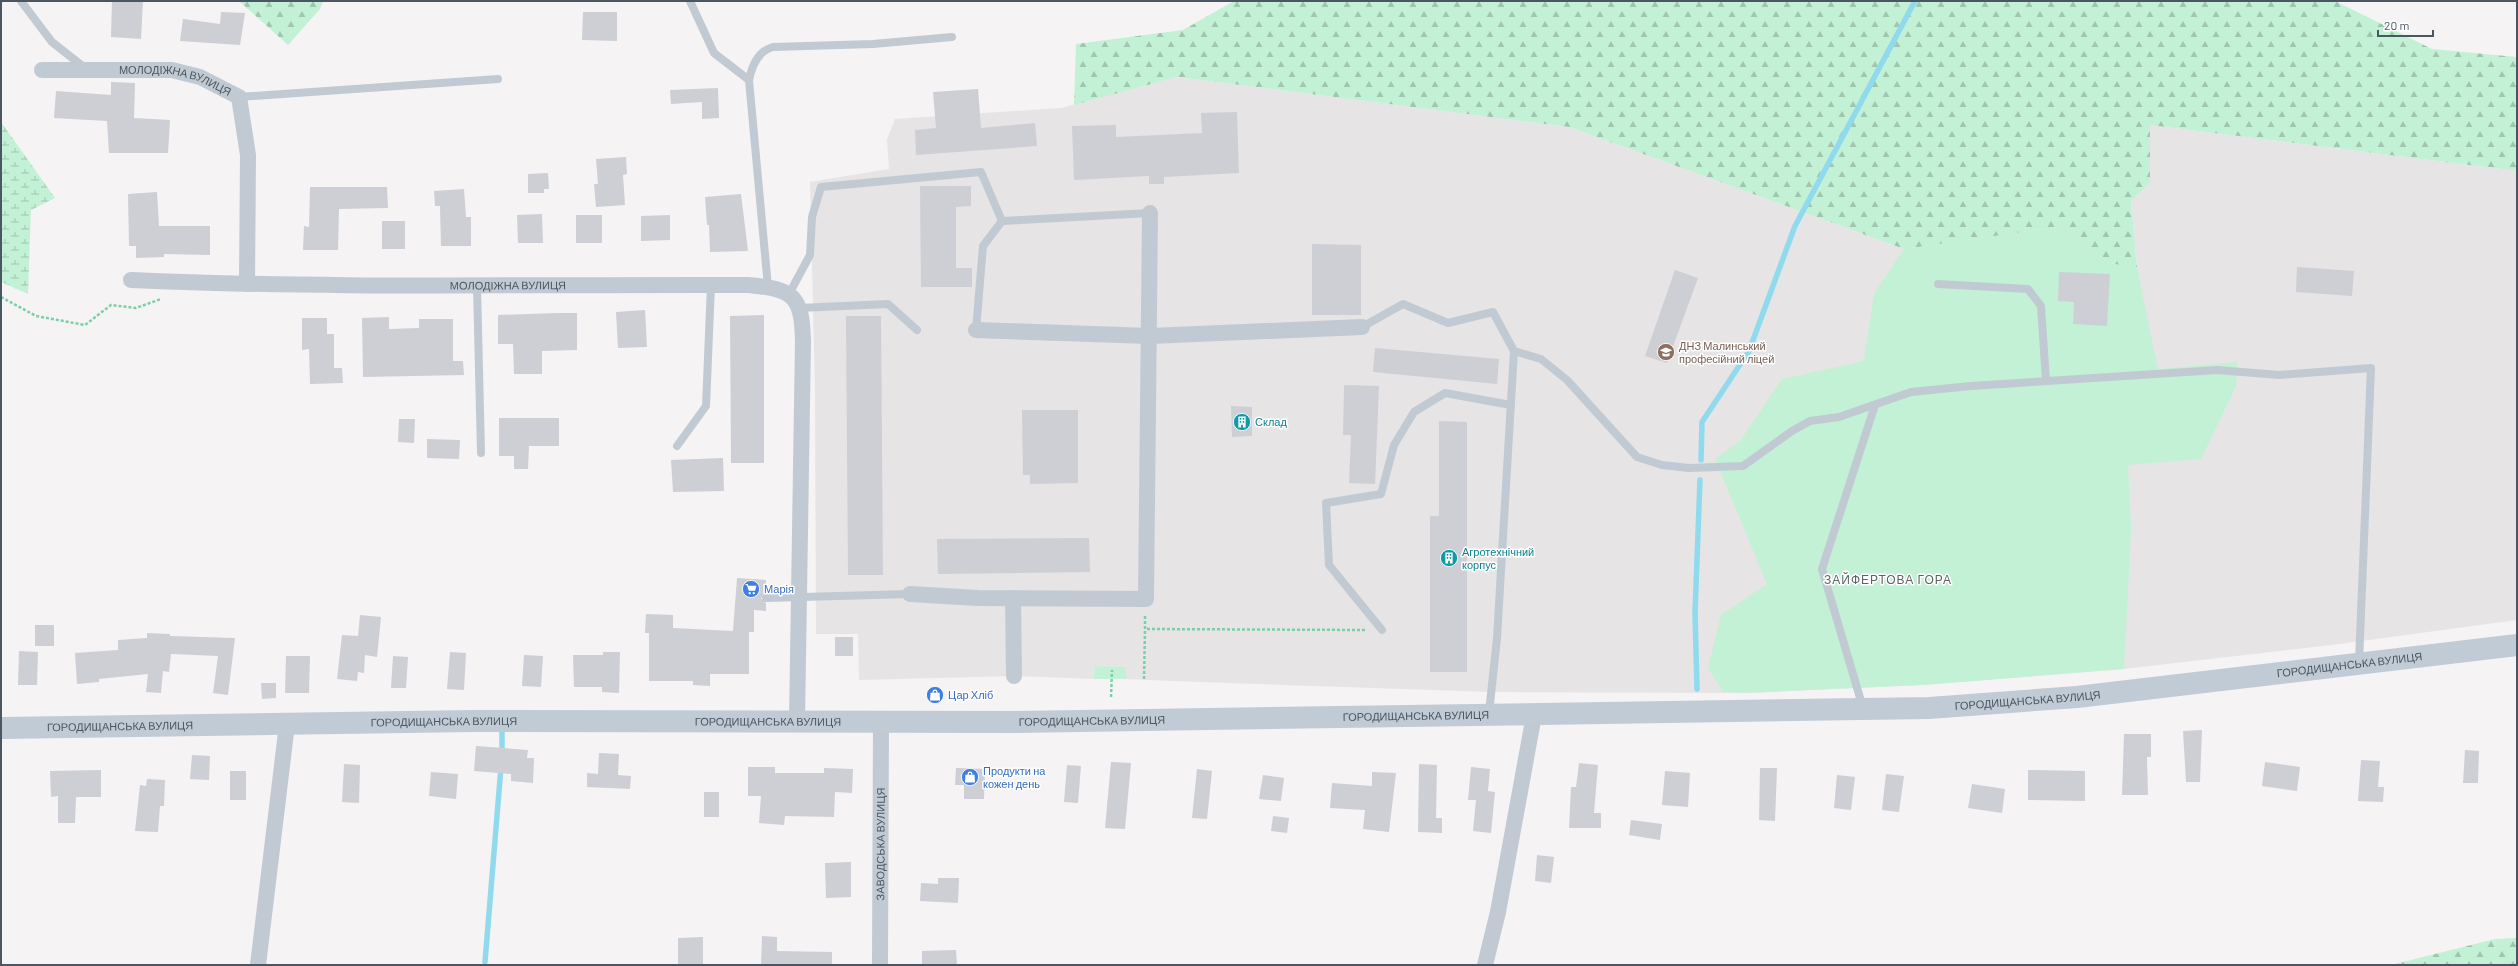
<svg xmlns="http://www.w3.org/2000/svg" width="2518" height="966" font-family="Barlow,sans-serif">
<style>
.education{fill:#e6e4e5}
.green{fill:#c3f1d5}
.forest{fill:url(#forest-firs)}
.wetland{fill:url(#wetland-marsh)}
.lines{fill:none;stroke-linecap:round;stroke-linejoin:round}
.stream{stroke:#90daee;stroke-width:5.5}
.building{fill:#cdcfd5}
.path{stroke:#7ad0a6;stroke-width:2.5;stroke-dasharray:3 2;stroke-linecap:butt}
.lane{stroke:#c1cad2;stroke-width:8}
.street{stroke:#c1cad2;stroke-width:16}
.secondary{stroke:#c1cbd6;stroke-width:22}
.labels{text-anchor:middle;stroke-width:3;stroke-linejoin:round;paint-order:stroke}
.street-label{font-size:11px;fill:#4a5661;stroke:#fff}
.education-label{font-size:11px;fill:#785e54;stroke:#fff;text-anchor:start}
.culture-label{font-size:11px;fill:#0d838f;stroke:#fff;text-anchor:start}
.shop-label{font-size:11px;fill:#366cbe;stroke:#fff;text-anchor:start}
.neighbourhood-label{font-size:12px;letter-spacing:1px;fill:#5f6368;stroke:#fff}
</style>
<defs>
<pattern id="forest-firs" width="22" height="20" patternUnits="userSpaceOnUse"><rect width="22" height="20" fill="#c3f1d5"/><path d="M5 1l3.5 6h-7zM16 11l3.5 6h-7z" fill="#a0c6b0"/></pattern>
<pattern id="wetland-marsh" width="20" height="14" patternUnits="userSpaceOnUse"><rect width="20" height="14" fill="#c3f1d5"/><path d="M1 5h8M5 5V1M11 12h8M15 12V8" fill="none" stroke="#a0c6b0"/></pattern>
</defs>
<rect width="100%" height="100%" fill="#f5f3f3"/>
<path class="education" d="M1177,77L1569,127L1904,249L2057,227L2110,263L2137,267L2131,201L2150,183V125L2517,171V620L2339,644L2124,669L1922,685L1747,693L1491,692L1172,681L1126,679V667L1095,666L1094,679L1014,676L859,680L858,634H816L815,388L810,182L889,169L887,139L895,119L1061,108Z"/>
<path class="green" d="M2057,227L2110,263L2137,268L2158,369L2238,362L2236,386L2201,459L2128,465L2131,530L2124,669L1922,685L1747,693L1723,692L1708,668L1721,615L1767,584L1715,459L1740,441L1782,379L1864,361L1874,294L1904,249Z
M1095,666L1126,667V679H1094Z"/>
<path class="forest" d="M239,1H323L320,9L288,45Z
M1234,1H2335L2432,49L2517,57V171L2150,125V183L2131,201L2137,268L2110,263L2057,227L1904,249L1569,127L1177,77L1074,105L1076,44L1183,30Z
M2517,938V965H2391L2495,939Z"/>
<path class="wetland" d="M1,122L55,198L31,210L28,294L1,282Z"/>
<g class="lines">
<path class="stream" d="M1701,460L1702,422L1749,351L1795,226L1915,1
M1697,689L1695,613L1700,480
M502,755V731
M485,962L501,767"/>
</g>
<path class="building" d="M112,1H143L141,39L111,37Z
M221,12L245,13L240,45L180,41L183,19L220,24Z
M583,12H617V41L582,40Z
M111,82L135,83L134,118L170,120L168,153H109L107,121L54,118L56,91L111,95Z
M718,88L719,118L702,119V102L671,104L670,90Z
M978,89L981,128L1035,123L1037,146L916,155L915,130L936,128L933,92Z
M1237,112L1239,173L1164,177V184H1149V176L1074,180L1072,126L1116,125V137L1202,133L1201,113Z
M626,157L627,174L623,175L625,205L596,207L594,184H598L596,159Z
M548,173L549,189H544V193H528V174Z
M920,186H971V206L956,207V268H972V287H921Z
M310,187H387L388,208L339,209L338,250H303L304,226L309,227Z
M464,189L466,217H471V246H441L440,206H435L434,191Z
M157,192L159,226H210V255L164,254V257L136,258V246H129L128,194Z
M741,194L748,251L710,252L709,225H707L705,197Z
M542,214L543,243H518L517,215Z
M576,215H602V243H576Z
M670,215V240L641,241V216Z
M382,221H405V249H382Z
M1312,244L1361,245V315H1312Z
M2297,267L2354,271L2352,296L2296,292Z
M1675,270L1698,278L1667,363L1645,356Z
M2059,272L2110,274L2107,326L2073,324L2074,302L2058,301Z
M645,310L647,347L618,348L616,312Z
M557,313H577V350L542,351V374H514L513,344H498V315Z
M764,315V463H731L730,316Z
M846,316H881L883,575H848Z
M389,317V329L419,328V319H453V361H463L464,375L363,377L362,318Z
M302,318H327V334H334V368H342L343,383L310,384L309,349L302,350Z
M1375,348L1499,359L1497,384L1373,372Z
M1344,385L1379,386L1375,484L1349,483L1351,435H1343Z
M1231,406L1252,407V436L1232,437Z
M1022,410H1078V483L1030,484V475H1023Z
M499,418H559V446H529L528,469H514V456H499Z
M399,419H415L414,443L398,442Z
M1439,421L1467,422V672H1430V516H1439Z
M427,439L460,440L459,459L427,458Z
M723,458L724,491L673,492L671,460Z
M1089,538L1090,572L938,574L937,539Z
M737,578L766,580V592L761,598L766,603V611L754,610V632H749V674H710V686L693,685V681H649V633H645L646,614L673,615V628L733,631Z
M360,615L381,617L377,657L365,655L364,673L358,672L357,681L337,679L342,635L358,636Z
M35,625H54V646H35Z
M147,633L170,634V636L235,638L228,695L213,693L218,656L171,654L169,672L163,671L161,693L146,692L148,674L99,679V682L77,684L75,653L118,650V640L147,638Z
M835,637H853V656H835Z
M19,651L38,652L37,685H18Z
M450,652L466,653L464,690L447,689Z
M603,652H620L619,693L602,692V687H574L573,655H603Z
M524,655L543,656L541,687L522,686Z
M286,656H310L309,693H285Z
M393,656L408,657L406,688H391Z
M261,683H276V698L262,699Z
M2202,730L2200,782H2186L2183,731Z
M2124,734H2151V757H2147L2148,795H2122Z
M476,746L528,750L527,758H534L533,783L511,781V774L474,771Z
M2465,750L2479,751L2478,783H2463Z
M599,753L619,754L618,775L631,776L630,789L587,787V773L598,774Z
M192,755L210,756L209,780L190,779Z
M2361,760L2380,761L2378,787H2384L2383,802L2358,801Z
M1111,762L1131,763L1125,829L1105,828Z
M2265,762L2300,767L2297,791L2262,786Z
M1579,763L1598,765L1594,813H1601V828H1569L1571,787H1576Z
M344,764L360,765L359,803L342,802Z
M1419,764L1437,765L1436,818H1442V833L1418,832Z
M1067,765L1081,766L1078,803L1064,802Z
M748,767H775V773H824V768L853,769L852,793L835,792L834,817L785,816L784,825L759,823L761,796H748Z
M1471,767L1490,769L1488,791L1495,792L1491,833L1473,831L1476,800H1468Z
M956,768L985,769L984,799H964V785H955Z
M1760,768H1777L1775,821L1759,820Z
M1197,769L1212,771L1207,819L1192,818Z
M101,770V797H76L75,823H58V796L51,797L50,771Z
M2028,770L2085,771V801L2028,800Z
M230,771H246V800H230Z
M1665,771L1690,773L1688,807L1662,805Z
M431,772L458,774L456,799L429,796Z
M1372,772L1396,773L1389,832L1363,829L1365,810L1330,808L1332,783L1372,786Z
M1886,774L1904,776L1899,812L1882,810Z
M1263,775L1284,778L1281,801L1259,799Z
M1837,775L1855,777L1851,810L1834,808Z
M147,779L165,780L164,806H160L158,832L135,831L140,785L146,786Z
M1972,784L2005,789L2002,813L1968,808Z
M704,792H719V817H704Z
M1273,816L1289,818L1287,833L1271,831Z
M1631,820L1662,824L1660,840L1629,835Z
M1537,855L1554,857L1551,883L1535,881Z
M851,862V897L826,898L825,863Z
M938,878H959L958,903L920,901L921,883L938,884Z
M762,936L777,937V951L832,952V965H761Z
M703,937V964L678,965V938Z
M956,950L957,965H922V951Z"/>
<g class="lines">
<path class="path" d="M1,297L36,316L85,325L111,305L136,308L161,299
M1145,616V629L1365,630
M1144,679L1145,629
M1111,697L1112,670"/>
<path class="lane" d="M21,1L52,42L85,68
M690,1L714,53L749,80L768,287
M749,80C752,65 758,51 773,47L873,44L952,37
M239,97L498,79
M1938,284L2028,289L2041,306L2046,381
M477,286L481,453
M789,294L810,255L812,217L821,187L981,172L1002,221
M799,308L888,304L917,330
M1362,327L1403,304L1448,323L1493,312L1514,351
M976,330L983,246L1002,221L1150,213
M677,446L706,406L711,285
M766,598L910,594
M1382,630L1329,565L1326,503L1381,494L1394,445L1414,412L1445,393L1511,405
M1863,708L1822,569L1875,405
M1489,713L1497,638L1514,351L1541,359L1567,380L1637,457L1662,465L1689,468L1743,466L1792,431L1810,421L1839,417L1911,392L1971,386L2217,370L2279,375L2371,368L2359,662"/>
<g class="street">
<path id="s1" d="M42,70H172L200,77L239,97L248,155L247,284"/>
<path id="s2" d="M131,280C337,289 542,284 748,285C793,289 802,295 803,341L797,722"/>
<path d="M976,330L1150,336L1362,327"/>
<path d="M910,594L978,598L1146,599L1150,213"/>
<path d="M1013,598L1014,676"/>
<path d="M258,965L287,724"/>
<path id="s3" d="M880,965L881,722"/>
<path d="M1485,965L1498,912L1534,715"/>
</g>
<path class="secondary" id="s4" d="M1,728L474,721L1015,722L1929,708L2077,697L2517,645"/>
</g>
<defs>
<symbol id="university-disc" viewBox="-11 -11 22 22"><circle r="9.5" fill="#8d6e63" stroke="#fff"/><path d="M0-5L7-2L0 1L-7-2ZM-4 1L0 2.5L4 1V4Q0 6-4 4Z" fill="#fff"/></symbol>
<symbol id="building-disc" viewBox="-11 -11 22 22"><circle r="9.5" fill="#0f9aa8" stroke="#fff"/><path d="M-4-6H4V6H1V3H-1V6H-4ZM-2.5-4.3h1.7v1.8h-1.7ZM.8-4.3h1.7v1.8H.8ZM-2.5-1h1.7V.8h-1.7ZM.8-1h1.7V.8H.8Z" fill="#fff"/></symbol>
<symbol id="supermarket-disc" viewBox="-11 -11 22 22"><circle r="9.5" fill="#3f7fe0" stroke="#fff"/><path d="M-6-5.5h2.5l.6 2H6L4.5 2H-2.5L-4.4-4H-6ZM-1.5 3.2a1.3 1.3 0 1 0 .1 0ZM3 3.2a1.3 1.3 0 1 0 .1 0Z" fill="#fff"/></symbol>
<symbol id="shop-disc" viewBox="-11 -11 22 22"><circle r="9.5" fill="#3f7fe0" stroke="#fff"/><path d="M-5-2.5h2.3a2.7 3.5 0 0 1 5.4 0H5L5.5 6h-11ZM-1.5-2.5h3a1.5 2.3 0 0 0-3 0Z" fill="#fff"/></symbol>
</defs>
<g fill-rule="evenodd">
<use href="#university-disc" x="1656" y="342" width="20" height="20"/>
<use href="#building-disc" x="1232" y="412" width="20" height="20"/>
<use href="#building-disc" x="1439" y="548" width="20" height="20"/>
<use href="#supermarket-disc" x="741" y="579" width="20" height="20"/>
<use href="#shop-disc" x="925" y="685" width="20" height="20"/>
<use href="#shop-disc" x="960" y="767" width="20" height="20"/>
</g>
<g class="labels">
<g class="street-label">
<text dy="4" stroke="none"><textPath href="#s1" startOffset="135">МОЛОДІЖНА ВУЛИЦЯ</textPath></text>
<text dy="4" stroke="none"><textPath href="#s2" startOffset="377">МОЛОДІЖНА ВУЛИЦЯ</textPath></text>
<text dy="4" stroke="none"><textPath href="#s4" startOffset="2351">ГОРОДИЩАНСЬКА ВУЛИЦЯ</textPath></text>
<text dy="4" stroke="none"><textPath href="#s4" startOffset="2027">ГОРОДИЩАНСЬКА ВУЛИЦЯ</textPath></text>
<text dy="4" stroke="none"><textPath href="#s4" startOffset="1415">ГОРОДИЩАНСЬКА ВУЛИЦЯ</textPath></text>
<text dy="4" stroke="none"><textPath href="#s4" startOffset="1091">ГОРОДИЩАНСЬКА ВУЛИЦЯ</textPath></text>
<text dy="4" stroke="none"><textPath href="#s4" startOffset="443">ГОРОДИЩАНСЬКА ВУЛИЦЯ</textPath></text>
<text dy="4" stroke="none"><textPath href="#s4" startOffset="767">ГОРОДИЩАНСЬКА ВУЛИЦЯ</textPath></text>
<text dy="4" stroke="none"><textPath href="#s4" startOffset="119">ГОРОДИЩАНСЬКА ВУЛИЦЯ</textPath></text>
<text dy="4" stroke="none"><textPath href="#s3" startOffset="121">ЗАВОДСЬКА ВУЛИЦЯ</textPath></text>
</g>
<g class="education-label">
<text x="1679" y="350">ДНЗ Малинський<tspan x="1679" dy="13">професійний ліцей</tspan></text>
</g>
<g class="culture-label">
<text x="1255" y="426">Склад</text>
<text x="1462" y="556">Агротехнічний<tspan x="1462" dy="13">корпус</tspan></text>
</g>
<g class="shop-label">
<text x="764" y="593">Марія</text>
<text x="948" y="699">Цар Хліб</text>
<text x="983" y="775">Продукти на<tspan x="983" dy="13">кожен день</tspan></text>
</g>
<g class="neighbourhood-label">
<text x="1888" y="584">ЗАЙФЕРТОВА ГОРА</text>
</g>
</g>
<rect width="2518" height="966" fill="none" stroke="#4a5661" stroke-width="4"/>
<path d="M2378 30v6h55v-6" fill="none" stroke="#4a5661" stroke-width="2"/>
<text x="2384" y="30" font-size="12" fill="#4a5661" stroke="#ffffff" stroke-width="3" paint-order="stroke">20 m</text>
</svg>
